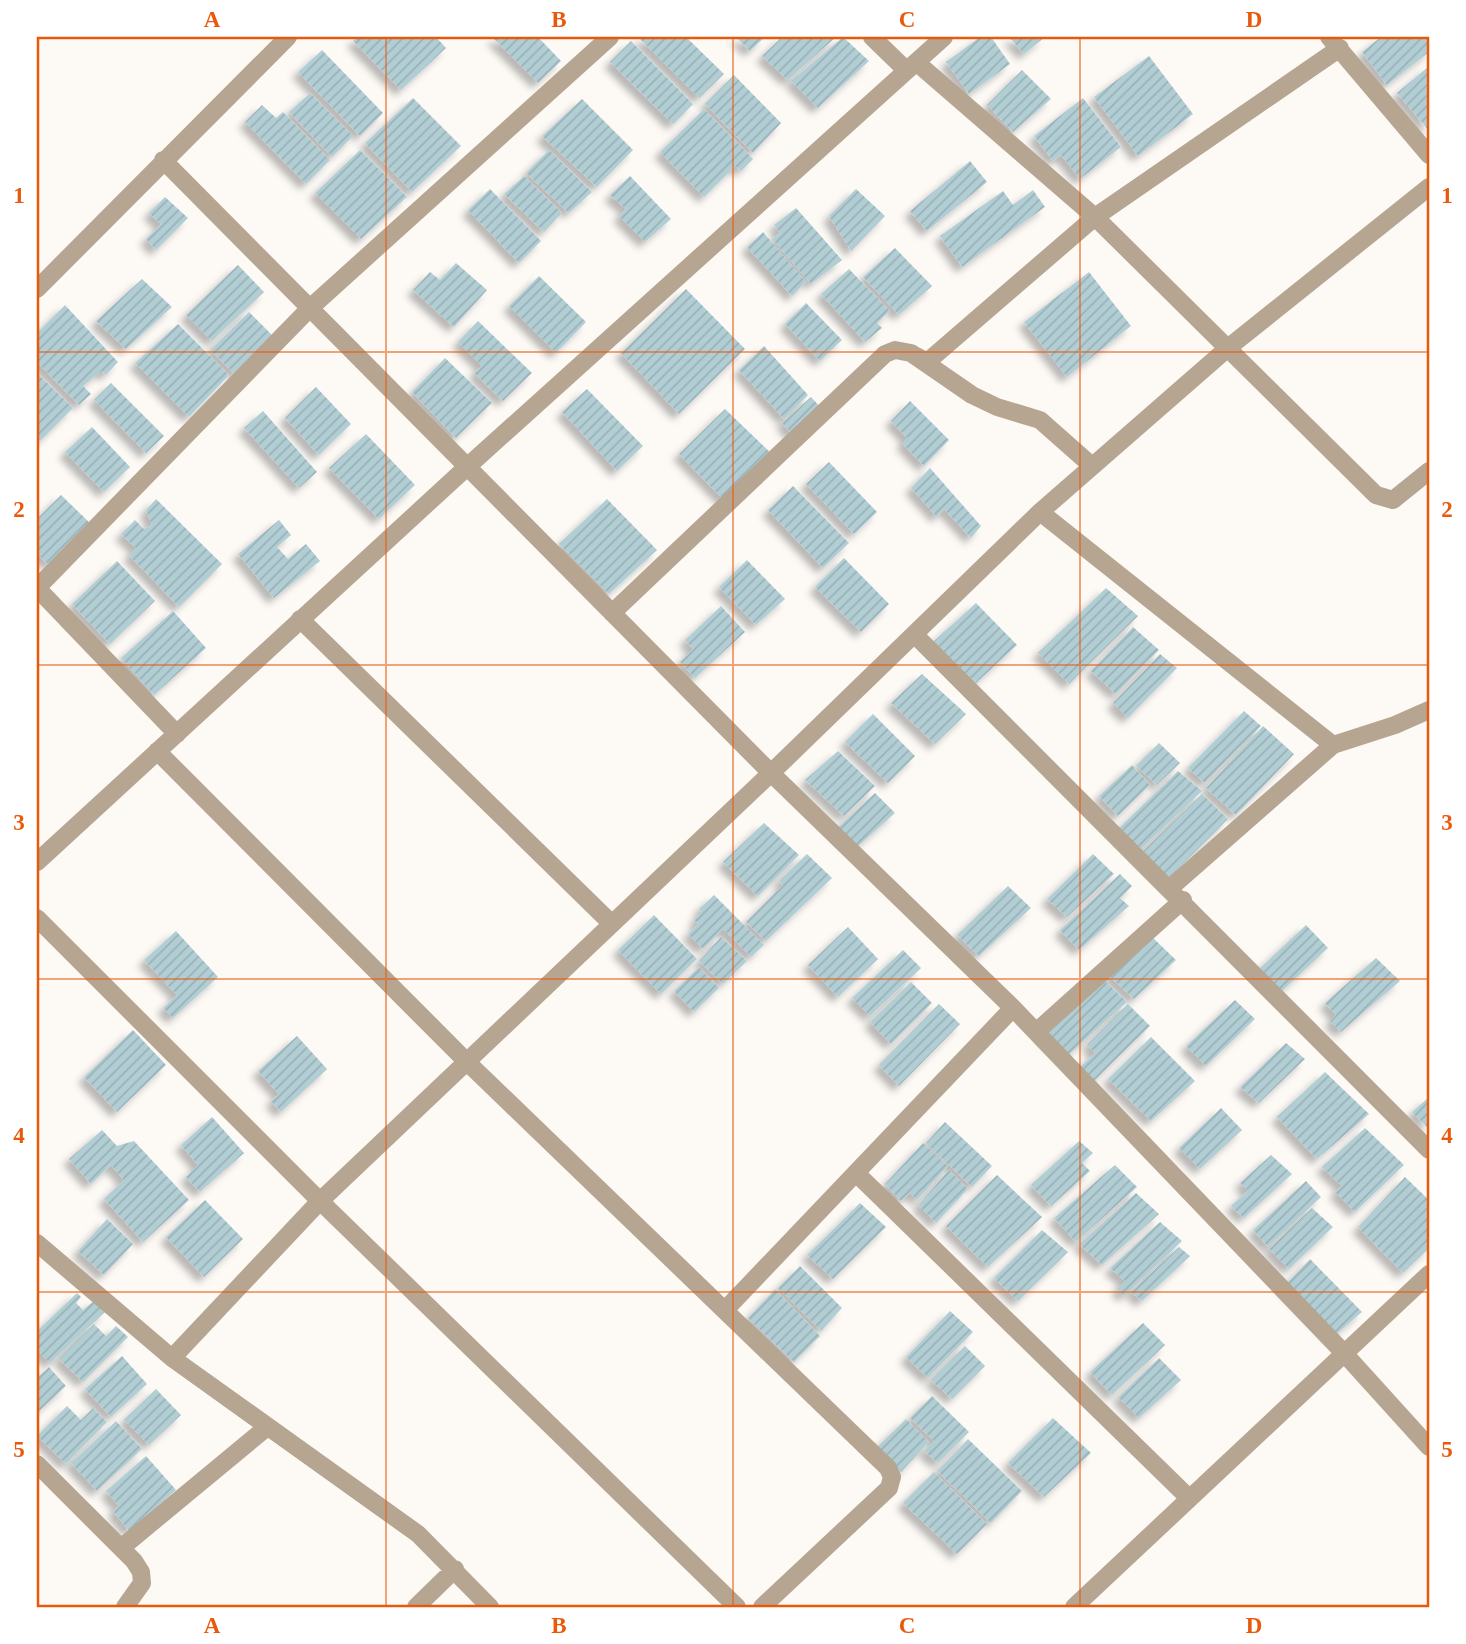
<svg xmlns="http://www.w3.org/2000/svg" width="1466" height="1644" font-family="'Times New Roman',serif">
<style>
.building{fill:url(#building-hatch);filter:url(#shadow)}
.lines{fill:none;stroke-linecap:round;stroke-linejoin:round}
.minor{stroke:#b5a591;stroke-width:18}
.grid{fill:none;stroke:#e8590c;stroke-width:2;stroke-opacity:0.55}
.neatline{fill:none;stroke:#e8590c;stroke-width:2.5}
.grid-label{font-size:23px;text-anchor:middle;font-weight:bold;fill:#e8590c}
</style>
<defs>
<pattern id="building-hatch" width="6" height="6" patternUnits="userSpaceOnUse" patternTransform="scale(1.75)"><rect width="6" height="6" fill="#b2ced5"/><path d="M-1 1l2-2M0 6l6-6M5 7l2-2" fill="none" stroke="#9ab1b7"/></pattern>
<filter id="shadow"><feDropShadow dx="-6" dy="6" stdDeviation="3.5" flood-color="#0004"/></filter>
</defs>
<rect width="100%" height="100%" fill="#fdfaf6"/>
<path class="building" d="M357,37H436L446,48L401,90L353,41Z
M492,37H538L561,61L538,83Z
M638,37H686L724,74L699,98Z
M736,37H765L750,51Z
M782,37H836L788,80L762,56Z
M843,37L869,61L818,108L791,81Z
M980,37H991L1010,64L969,94L946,62Z
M1009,37H1045L1024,54Z
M1381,37H1429V52L1387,85L1362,52Z
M631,41L693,104L673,124L610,62Z
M322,50L383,113L360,136L298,72Z
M1149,56L1193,114L1138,156L1094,97Z
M1429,66V131L1397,93Z
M1022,70L1051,99L1013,132L987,105Z
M734,75L781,123L753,153L705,104Z
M310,93L353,136L332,157L289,112Z
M413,98L461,146L412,192L365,143Z
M1083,98L1121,147L1080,179L1061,155L1053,161L1034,136Z
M582,99L633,150L597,187L542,136Z
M262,105L276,118L283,112L330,160L306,184L245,122Z
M704,109L753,159L741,171L735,166L704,197L660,152Z
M360,150L407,197L361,239L315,193Z
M549,150L592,192L569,213L526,173Z
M970,161L987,182L927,231L910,211Z
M524,176L562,213L544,232L504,194Z
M630,176L671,219L645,242L619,216L626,209L610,195Z
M490,189L541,241L519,263L468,210Z
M856,189L885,216L851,251L829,216Z
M1033,190L1045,207L962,267L940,236L1003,191L1013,205Z
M165,197L188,218L156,250L146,239L161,224L149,213Z
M796,208L842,260L811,284L772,239L780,233L774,225Z
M763,232L806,282L792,296L747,247Z
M895,248L932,286L899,315L863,277Z
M456,263L487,290L454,327L413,290L430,272L440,280Z
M238,265L264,292L212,341L186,315Z
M849,269L890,311L877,323L882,328L865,342L821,294Z
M1089,272L1131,326L1067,377L1024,322Z
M539,276L586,322L556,353L509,306Z
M142,279L172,307L126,349L96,321Z
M686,289L745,349L679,414L621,353Z
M806,303L842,340L820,361L785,324Z
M65,305L118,362L106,375L101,371L83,386L91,394L79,405L37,362V333Z
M249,312L273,336L236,375L210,350Z
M478,321L532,373L503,401L474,373L482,366L458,342Z
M178,324L229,375L189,417L135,363Z
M764,346L808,395L784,419L739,370Z
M445,358L492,403L456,438L412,392Z
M37,373L73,408L40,441L37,438Z
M111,383L164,436L146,453L94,400Z
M316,387L351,424L319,455L285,418Z
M587,389L643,446L617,471L562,412Z
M811,397L822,409L793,435L782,423Z
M910,401L949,440L924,466L902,443L907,438L891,421Z
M725,409L773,455L725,501L679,454Z
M263,411L317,472L299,488L244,428Z
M92,427L130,467L104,492L65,452Z
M366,434L415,485L379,519L329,468Z
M829,462L877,512L854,534L806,484Z
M930,468L981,526L971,538L944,509L937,517L911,488Z
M793,486L849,543L823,568L768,510Z
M61,495L91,524L49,565L37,554V519Z
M156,499L222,564L179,607L129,555L136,548L121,534L135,520L144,529L152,525L146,510Z
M607,499L657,550L609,594L559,544Z
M279,520L291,535L277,547L288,559L306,544L320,561L274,598L238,554Z
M844,558L889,604L861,632L815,587Z
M747,560L785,599L756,625L719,587Z
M117,561L155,601L110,644L72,604Z
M1106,588L1138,616L1069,684L1038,653Z
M976,603L1017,645L976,683L933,642Z
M721,606L745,632L695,678L680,662L693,649L685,640Z
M173,611L206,648L154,695L121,658Z
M1133,627L1159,650L1116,694L1091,671Z
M1160,654L1177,668L1128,718L1113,703Z
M922,674L966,714L935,744L891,703Z
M1244,711L1261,726L1205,783L1188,768Z
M873,714L915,756L888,783L845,742Z
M1263,726L1294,754L1236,815L1206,788Z
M1159,743L1180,763L1157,785L1136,766Z
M838,751L875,786L844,816L805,780Z
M1132,765L1150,785L1118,816L1099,796Z
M1178,771L1202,791L1141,849L1119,828Z
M875,793L895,813L856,848L836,829Z
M1202,794L1228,819L1168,879L1140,854Z
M764,823L799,855L758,896L723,862Z
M807,854L832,878L766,941L746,922L783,885L779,881Z
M1093,854L1114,874L1067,917L1047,899Z
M1120,874L1132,886L1120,898L1129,906L1079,950L1060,930Z
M1008,886L1031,908L979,956L957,935Z
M714,895L764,945L751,957L723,929L703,949L688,934L698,924L694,920L702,912L699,909Z
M654,915L697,959L661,994L618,950Z
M1306,925L1328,948L1282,991L1260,968Z
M848,927L878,959L838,997L808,965Z
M176,931L218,977L173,1018L163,1008L177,995L144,960Z
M1151,936L1176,960L1134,999L1108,975Z
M721,937L747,961L723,984L699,961Z
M903,950L921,968L870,1016L852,998Z
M1376,958L1400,981L1341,1032L1330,1021L1336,1015L1325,1003Z
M699,967L719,988L694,1012L674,991Z
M1103,979L1127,1002L1066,1057L1043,1034Z
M911,982L932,1003L891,1044L870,1022Z
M1235,1000L1255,1019L1206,1066L1186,1046Z
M939,1004L960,1024L899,1086L879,1065Z
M1128,1004L1150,1026L1094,1081L1080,1067L1095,1053L1087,1045Z
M133,1030L166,1065L117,1112L84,1077Z
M297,1036L327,1069L281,1112L271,1101L279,1094L258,1071Z
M1151,1037L1195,1081L1151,1121L1108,1079Z
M1286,1043L1305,1059L1259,1103L1240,1087Z
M1325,1072L1369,1114L1317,1159L1277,1117Z
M1429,1097V1129L1412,1112Z
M1221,1108L1242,1130L1200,1169L1179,1148Z
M212,1117L244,1153L200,1192L186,1177L198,1165L181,1145Z
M945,1122L992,1166L972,1187L926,1143Z
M1365,1128L1404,1165L1355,1212L1335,1192L1342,1186L1322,1167Z
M102,1130L117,1146L134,1141L189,1200L143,1242L104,1199L124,1180L111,1165L91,1184L69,1159Z
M1079,1141L1093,1153L1082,1163L1090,1171L1051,1206L1031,1185Z
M923,1143L948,1166L917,1200L910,1193L901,1201L885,1184Z
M1271,1155L1292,1174L1244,1218L1231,1206L1248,1191L1240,1183Z
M1115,1165L1137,1187L1076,1242L1054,1218Z
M949,1170L968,1189L936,1223L918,1205Z
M997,1175L1042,1217L988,1267L946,1226Z
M1405,1177L1429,1200V1248L1403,1273L1358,1227Z
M1306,1181L1321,1197L1268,1247L1253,1230Z
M1136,1193L1159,1214L1102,1265L1079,1244Z
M205,1200L243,1239L204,1277L166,1237Z
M860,1203L886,1227L833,1279L807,1255Z
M1312,1208L1333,1227L1289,1269L1269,1249Z
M107,1219L133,1244L104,1275L78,1251Z
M1160,1222L1182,1241L1124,1296L1117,1289L1125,1281L1110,1268Z
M1042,1230L1068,1252L1018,1301L994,1278Z
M1179,1247L1190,1256L1142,1301L1131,1292Z
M1310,1259L1362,1312L1334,1336L1284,1286Z
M800,1266L842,1308L821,1331L778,1288Z
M775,1289L820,1336L794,1362L748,1318Z
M77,1293L81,1297L76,1303L83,1310L95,1300L105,1312L50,1363L37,1350V1331Z
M950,1311L973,1332L928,1378L906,1357Z
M1143,1323L1165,1345L1112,1395L1090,1372Z
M94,1324L106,1336L116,1326L128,1337L83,1382L59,1359Z
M965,1346L985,1366L952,1399L931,1380Z
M122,1356L147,1384L111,1417L85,1389Z
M1159,1358L1181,1380L1139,1418L1118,1397Z
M49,1367L66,1386L37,1413V1378Z
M156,1389L181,1415L149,1445L124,1420Z
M932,1396L969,1432L938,1463L924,1451L934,1441L910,1418Z
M67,1406L81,1420L93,1408L107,1422L66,1464L37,1436Z
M1053,1418L1091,1453L1044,1497L1008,1463Z
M906,1419L929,1442L901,1472L876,1448Z
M116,1421L142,1449L97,1491L71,1463Z
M968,1439L1022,1491L991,1523L937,1471Z
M146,1456L176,1490L129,1531L113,1511L119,1506L106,1491Z
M934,1472L987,1524L957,1554L903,1503Z"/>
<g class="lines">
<path class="minor" d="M872,37L906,70
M1329,37L1429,155
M916,62L1095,217L1376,495L1393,500L1429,471
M163,160L771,773L1013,1008L1343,1352L1429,1447
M37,289L288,37
M916,356L927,362L1095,217L1340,48
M1040,512L1333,745L1170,888
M37,588L310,308L610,37
M37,588L177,734
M612,613L885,354L895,350L911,353L972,395L997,407L1040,420L1092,466
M300,619L612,924
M914,634L1429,1150
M1333,745L1395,725L1429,710
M157,751L467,1062L888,1468L892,1477L889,1488L762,1607
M37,862L467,467L944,37
M37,918L320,1201L737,1607
M1036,1032L1183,900
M856,1173L1189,1498
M37,1243L172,1358L418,1534L490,1607
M725,1310L1013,1008
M172,1358L320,1201L771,773L1040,512L1229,347L1429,187
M37,1464L134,1561L141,1572L142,1583L125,1607
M121,1548L266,1428
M416,1607L455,1569
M1074,1607L1429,1274"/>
</g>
<path class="grid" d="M386,37V1607M733,37V1607M1080,37V1607M37,352H1429M37,665H1429M37,979H1429M37,1292H1429"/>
<rect width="1466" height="1644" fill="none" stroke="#ffffff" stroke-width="77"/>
<rect x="38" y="38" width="1390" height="1568" class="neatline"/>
<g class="grid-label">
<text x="212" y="27">A</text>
<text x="559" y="27">B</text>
<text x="907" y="27">C</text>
<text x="1254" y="27">D</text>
<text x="19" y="203">1</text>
<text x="1447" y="203">1</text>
<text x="19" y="517">2</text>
<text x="1447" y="517">2</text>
<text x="19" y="830">3</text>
<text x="1447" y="830">3</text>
<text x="19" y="1143">4</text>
<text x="1447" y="1143">4</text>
<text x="19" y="1457">5</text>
<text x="1447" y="1457">5</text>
<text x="212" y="1633">A</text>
<text x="559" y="1633">B</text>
<text x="907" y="1633">C</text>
<text x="1254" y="1633">D</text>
</g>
</svg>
